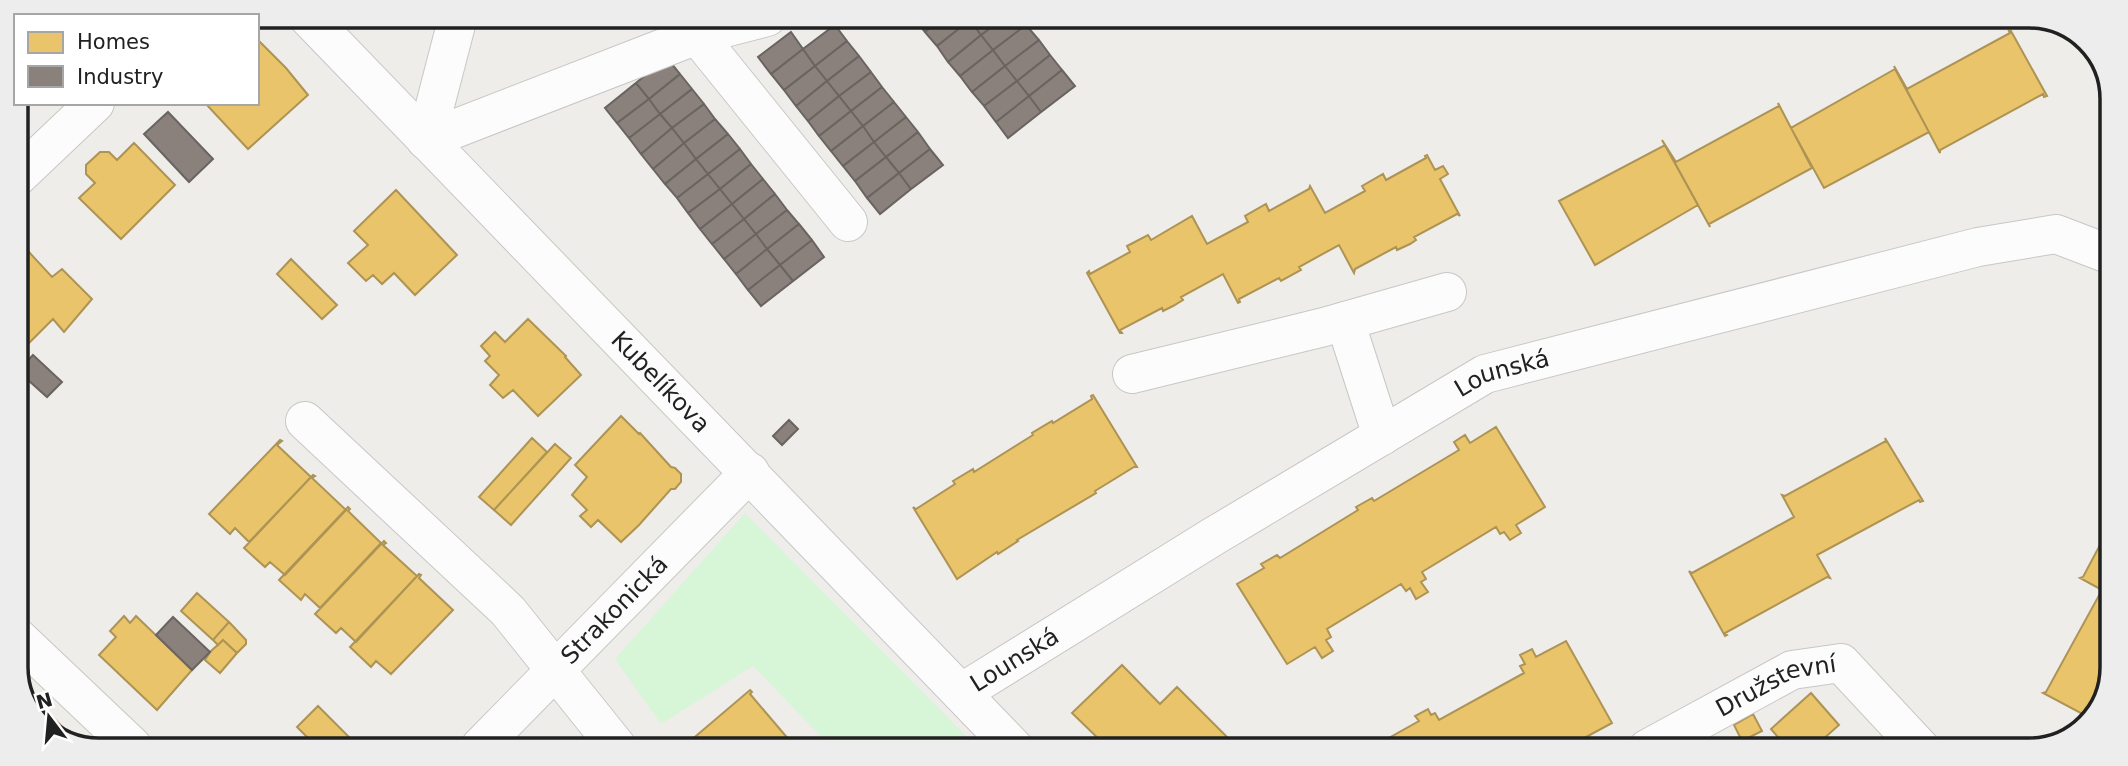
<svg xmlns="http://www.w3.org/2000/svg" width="2128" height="766" font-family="'DejaVu Sans',sans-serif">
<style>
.park{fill:#d7f5d7}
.homes{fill:#e9c46a;stroke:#ad9354;stroke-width:2}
.industry{fill:#8a817c;stroke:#6a6461;stroke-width:2}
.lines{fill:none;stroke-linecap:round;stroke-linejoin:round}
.minor-casing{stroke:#c8c7c6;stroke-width:40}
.minor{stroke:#fdfcfc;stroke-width:38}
.labels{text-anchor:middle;stroke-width:7;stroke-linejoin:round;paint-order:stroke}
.street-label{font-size:24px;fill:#212121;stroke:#fff}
.rim{fill:none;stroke:#212121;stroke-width:3.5}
</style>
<rect width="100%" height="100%" fill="#efedea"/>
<path class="park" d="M745,513L958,728L977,748H832L753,666L661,724L615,659Z"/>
<path class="homes" d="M2009,31H2011L2047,96L2044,97L2043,94L1940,150V153L1894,66L1907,89L2010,33Z
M257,39L286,68L308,95L248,149L205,103H257Z
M1895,69L1929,132L1824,188L1791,128Z
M1778,103L1812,168L1709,224L1710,227L1662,140L1676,162L1779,106Z
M134,143L175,185L121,239L79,198L95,183L86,174V165L100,152H109L117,160Z
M1665,145L1698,205L1595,265L1559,201Z
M1427,155L1435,170L1443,166L1448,174L1440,179L1460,216L1457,214L1414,237L1416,240L1410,244L1397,250L1396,247L1355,269L1354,273L1339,245L1299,267L1301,270L1281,281L1279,278L1239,299L1240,302L1238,303L1223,274L1181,297L1183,300L1173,306L1163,311L1162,308L1120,330L1122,333H1120L1087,273L1089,271L1090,274L1130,252L1127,246L1148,235L1151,240L1192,216L1207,244L1248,222L1245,216L1266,204L1269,211L1309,189L1310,186L1325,213L1365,191L1362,186L1383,174L1386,180L1426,158L1425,156Z
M396,190L457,255L415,295L394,273L382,284L373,275L366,281L348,263L368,245L354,231Z
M28,251L52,277L62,269L92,299L64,332L53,319L24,348L16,340V264Z
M291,259L337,305L322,319L277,274Z
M528,319L566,356L565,357L581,375L538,416L513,390L503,398L490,385L499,375L485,361L490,356L481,346L495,332L505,342Z
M16,395L26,404L16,414Z
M1093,395L1137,467H1134L1095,491L1096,493L1017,540L1018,541L998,554L997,552L957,579L913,507L916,509L955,484L953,481L973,469L974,472L1033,435L1032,433L1052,421L1053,423L1092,399L1091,396Z
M621,416L639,434L640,433L671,467L675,468L681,474V482L675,489H671L639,525L621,542L598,520L591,527L580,516L587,510L572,495L587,477L575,465Z
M1496,427L1545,507L1516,525L1521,533L1510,540L1504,532L1500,534L1496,527L1422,572L1426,579L1421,582L1428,592L1416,599L1410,588L1406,591L1401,584L1327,629L1331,637L1326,640L1333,651L1322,658L1315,647L1287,664L1237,584L1264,568L1261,564L1277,555L1280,558L1358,510L1356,507L1372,498L1374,501L1459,450L1454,442L1465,435L1470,443Z
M532,438L547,452L494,510L479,497Z
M1885,438L1923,501L1920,502L1919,500L1817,555L1830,578L1827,577L1725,633L1727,635L1725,636L1689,571L1692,573L1794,517L1782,495L1785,496L1886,441Z
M280,440L282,441L277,445L311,477L249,542L235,528L230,534L209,514Z
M555,444L571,458L511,525L494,510Z
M313,475L315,476L312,478L346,510L285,575L270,562L265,567L244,548Z
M348,507L350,509L348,511L381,543L320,608L305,594L301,600L279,580Z
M2109,528L2108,693L2090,718L2043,693L2046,692L2102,590L2080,578L2083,577Z
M384,541L386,543L383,545L417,576L356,642L341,628L336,633L315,614Z
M419,574L421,575L419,578L453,610L391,674L376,661L371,667L350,647Z
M197,593L229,622L213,640L181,611Z
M124,616L130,623L136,616L192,670L157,710L99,655L116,637L110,631Z
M229,622L246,640V644L237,653L223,640L218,645L213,640Z
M223,640L237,653L220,673L205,660L210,652Z
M1566,641L1612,723L1564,749H1395L1389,738L1419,721L1415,716L1428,709L1431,715L1435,713L1439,720L1524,673L1520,666L1525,664L1520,655L1532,649L1536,657Z
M1122,665L1160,704L1177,687L1239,749L1108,748L1072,713Z
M23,690L42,707L33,717Z
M750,690L752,692L750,694L796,748L683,747Z
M1811,693L1839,725L1811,750H1789L1771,729Z
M318,706L354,742L350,747L313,746L306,739L308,738L297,727Z
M42,707L77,741V746H73L33,718Z
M1753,714L1762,731L1742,741L1734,725Z"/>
<path class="industry" d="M914,18H942L925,32Z
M942,18H968L970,20L937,46L925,32Z
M973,18H1004L981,35L970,20Z
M1004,18H1021L1026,25L993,50L981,35Z
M970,20L981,35L948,62L937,46Z
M835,25L847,41L815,66L803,49Z
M1026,25L1039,40L1005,66L993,50Z
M791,32L803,49L771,74L758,57Z
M981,35L993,50L960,76L948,62Z
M1039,40L1050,55L1017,81L1005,66Z
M847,41L859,56L827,81L815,66Z
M803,49L815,66L784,90L771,74Z
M993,50L1005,66L972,92L960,76Z
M1050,55L1062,70L1029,96L1017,81Z
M859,56L871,72L839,96L827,81Z
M667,58L680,74L649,99L636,83Z
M815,66L827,81L796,106L784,90Z
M1005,66L1017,81L984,106L972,92Z
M1062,70L1075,86L1041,112L1029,96Z
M871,72L882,87L851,111L839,96Z
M680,74L692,89L660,114L649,99Z
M827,81L839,96L808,121L796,106Z
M1017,81L1029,96L996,122L984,106Z
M636,83L649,99L617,123L605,108Z
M882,87L894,102L863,126L851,111Z
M692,89L704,104L672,128L660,114Z
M839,96L851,111L819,136L808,121Z
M1029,96L1041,112L1008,138L996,122Z
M649,99L660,114L629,138L617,123Z
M894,102L906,117L874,142L863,126Z
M704,104L715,119L684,143L672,128Z
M851,111L863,126L831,151L819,136Z
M168,112L213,159L189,182L144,134Z
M660,114L672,128L641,154L629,138Z
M906,117L918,132L886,157L874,142Z
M715,119L728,134L696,159L684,143Z
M863,126L874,142L843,166L831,151Z
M672,128L684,143L653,169L641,154Z
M918,132L930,149L899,173L886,157Z
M728,134L740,149L708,174L696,159Z
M874,142L886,157L855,181L843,166Z
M684,143L696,159L665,184L653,169Z
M740,149L751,164L720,189L708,174Z
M930,149L943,165L911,189L899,173Z
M886,157L899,173L867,198L855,181Z
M696,159L708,174L677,198L665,184Z
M751,164L763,179L732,204L720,189Z
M899,173L911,189L880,214L867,198Z
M708,174L720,189L688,213L677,198Z
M763,179L775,194L744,219L732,204Z
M720,189L732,204L700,229L688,213Z
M775,194L787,210L756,234L744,219Z
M732,204L744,219L712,244L700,229Z
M787,210L799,224L767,249L756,234Z
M744,219L756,234L724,259L712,244Z
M799,224L812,240L780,265L767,249Z
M756,234L767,249L736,274L724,259Z
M812,240L824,257L793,281L780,265Z
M767,249L780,265L748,290L736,274Z
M780,265L793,281L761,306L748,290Z
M33,355L62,382L47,397L18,371Z
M789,420L798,429L782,445L773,436Z
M173,617L210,652L192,670L156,635Z"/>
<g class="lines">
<defs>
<g id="minor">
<path id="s1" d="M307,16L1014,748"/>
<path d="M697,35L848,222"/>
<path d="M426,140L697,35L767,17"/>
<path d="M426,140L458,17"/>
<path d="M16,178L95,103"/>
<path d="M1345,321L1382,436"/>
<path d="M1132,374L1324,327L1447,292"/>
<path d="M305,421L508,611L617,747"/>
<path d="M16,636L132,746"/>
<path id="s2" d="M961,693L1214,536L1485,374L1978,247L2056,234L2111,255"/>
<path id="s3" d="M480,747L750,472"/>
<path id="s4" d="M1647,749L1792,670L1841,663L1922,750"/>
</g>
</defs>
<use href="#minor" class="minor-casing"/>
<use href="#minor" class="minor"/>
</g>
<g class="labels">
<g class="street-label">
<text dy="8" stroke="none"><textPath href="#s2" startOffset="630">Lounská</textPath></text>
<text dy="8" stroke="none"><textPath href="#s1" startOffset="509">Kubelíkova</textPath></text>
<text dy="8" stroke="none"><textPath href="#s3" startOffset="192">Strakonická</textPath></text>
<text dy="8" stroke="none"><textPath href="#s2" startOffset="63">Lounská</textPath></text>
<text dy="8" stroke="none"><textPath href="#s4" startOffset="145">Družstevní</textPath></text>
</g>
</g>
<path d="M0 0H2128V766H0ZM99 28H2029A71 71 0 0 1 2100 99V667A71 71 0 0 1 2029 738H99A71 71 0 0 1 28 667V99A71 71 0 0 1 99 28Z" fill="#ededed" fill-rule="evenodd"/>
<path class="rim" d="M99 28H2029A71 71 0 0 1 2100 99V667A71 71 0 0 1 2029 738H99A71 71 0 0 1 28 667V99A71 71 0 0 1 99 28Z"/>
<rect x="14" y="14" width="245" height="91" fill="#ffffff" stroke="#a6a6a6" stroke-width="2"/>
<rect x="28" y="32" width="35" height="21" fill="#e9c46a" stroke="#a6a6a6" stroke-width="2"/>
<text x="77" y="49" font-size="21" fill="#212121">Homes</text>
<rect x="28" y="66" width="35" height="21" fill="#8a817c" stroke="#a6a6a6" stroke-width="2"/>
<text x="77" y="84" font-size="21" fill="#212121">Industry</text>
<g transform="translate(49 717) rotate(344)" stroke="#ffffff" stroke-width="5" paint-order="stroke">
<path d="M0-5L12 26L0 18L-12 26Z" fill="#212121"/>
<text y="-10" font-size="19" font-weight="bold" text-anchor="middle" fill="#212121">N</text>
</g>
</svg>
